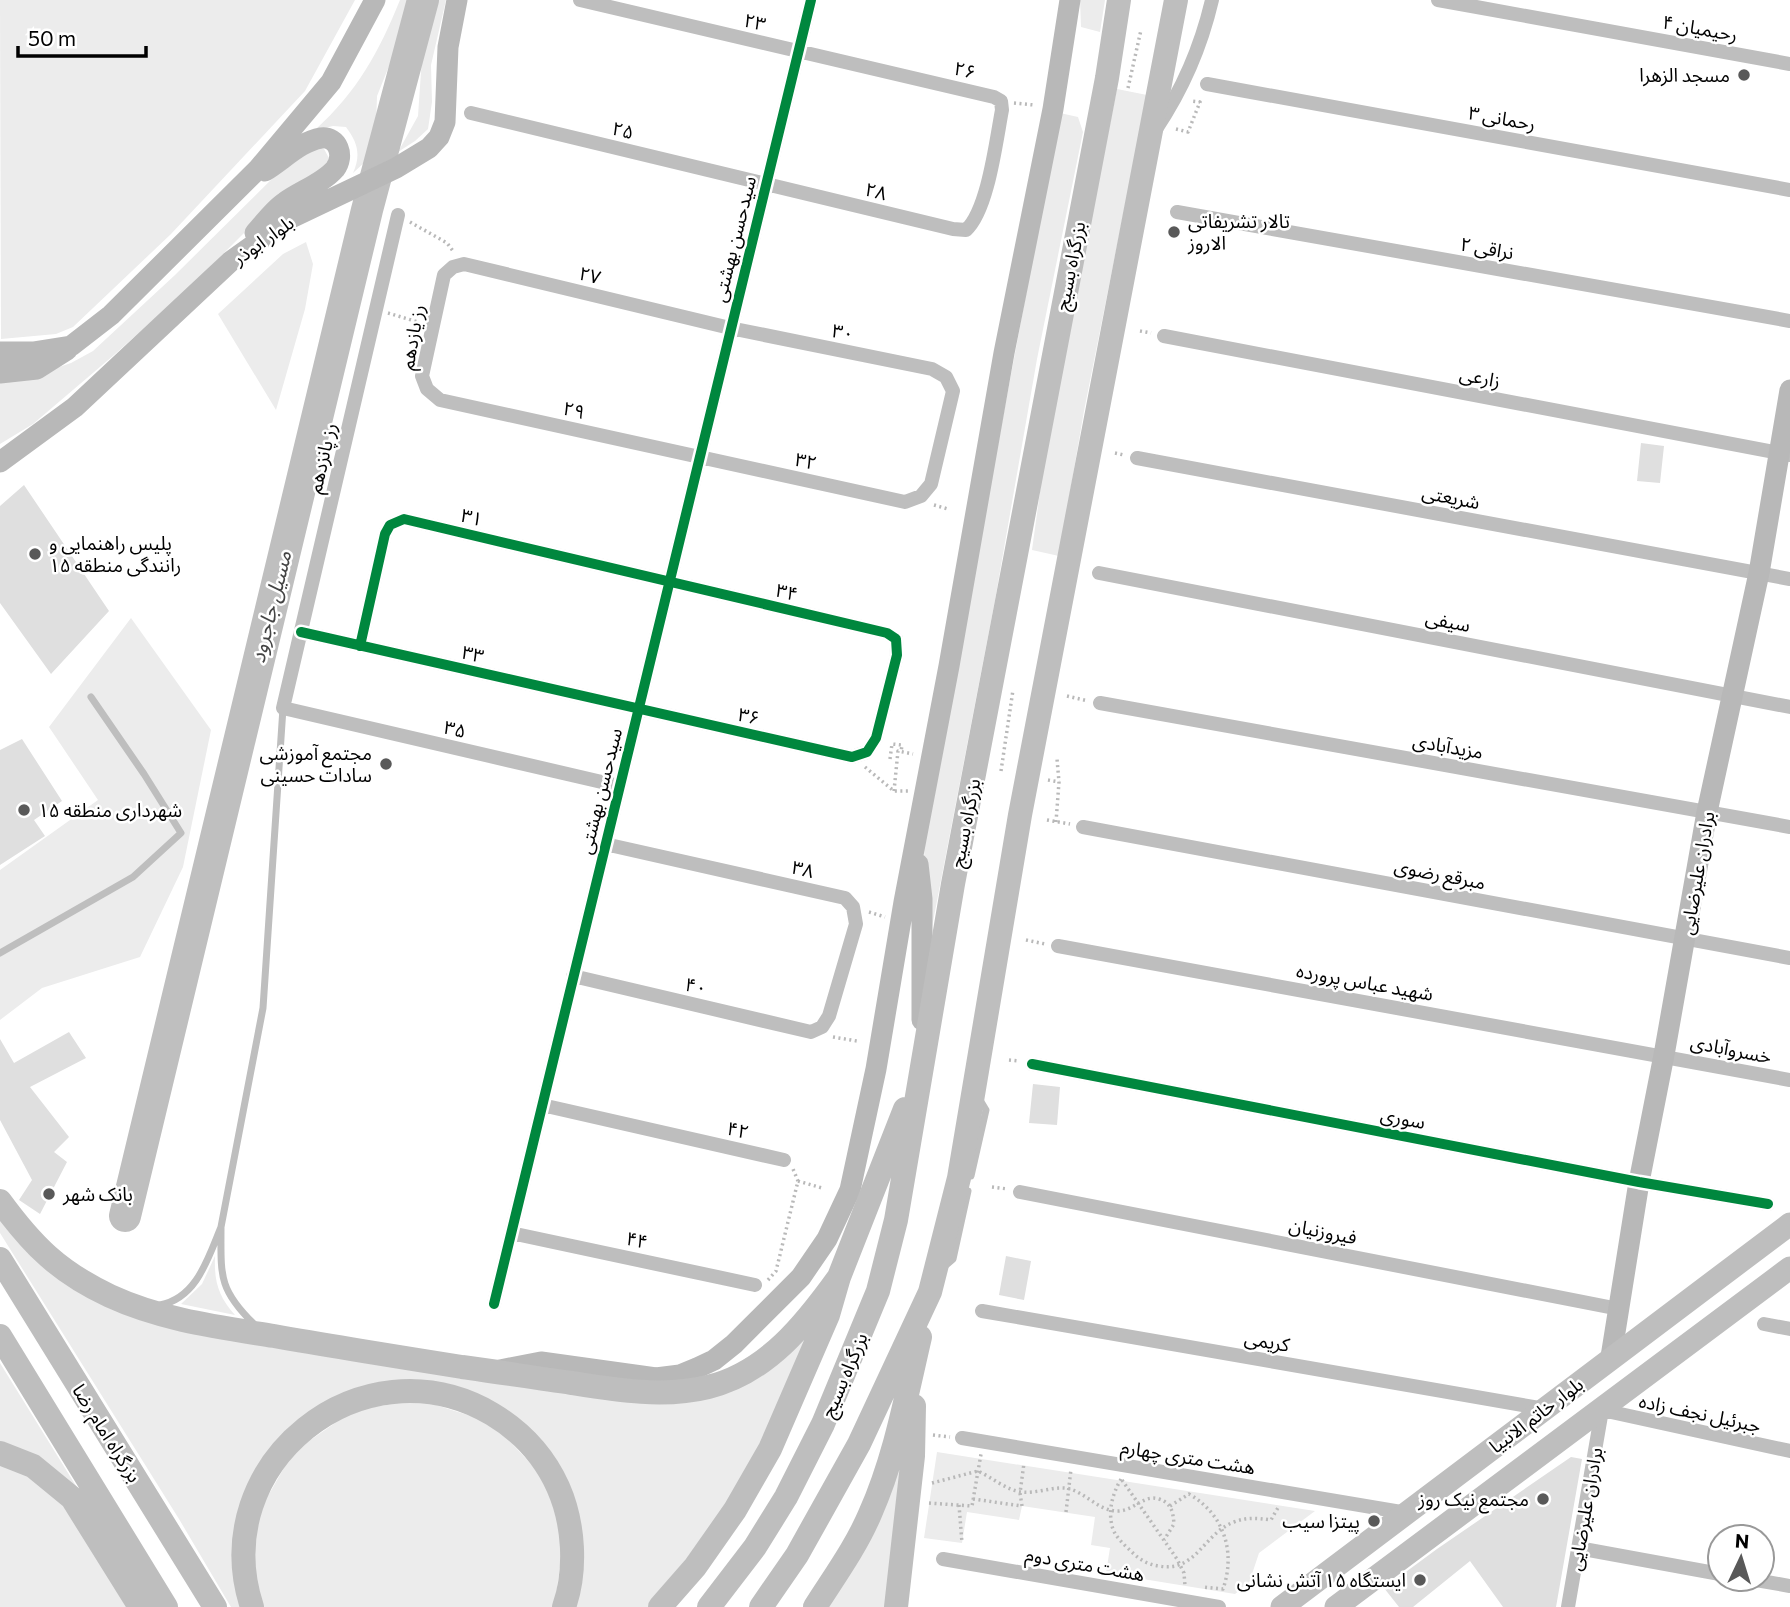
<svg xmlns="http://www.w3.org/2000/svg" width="1790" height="1607" font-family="Commissioner,'Noto Sans Arabic',sans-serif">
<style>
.green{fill:#ececec}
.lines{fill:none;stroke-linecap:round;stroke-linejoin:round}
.river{stroke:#bfbfbf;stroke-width:32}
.building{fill:#dfdfdf}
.path{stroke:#b9b9b9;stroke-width:3.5;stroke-dasharray:2 3.5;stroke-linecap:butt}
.service{stroke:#bebebe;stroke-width:7}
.minor{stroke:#bebebe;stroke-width:14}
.secondary{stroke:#b8b8b8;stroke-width:21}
.primary{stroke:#bebebe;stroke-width:23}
.trunk{stroke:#bebebe;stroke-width:24}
.cycleway-casing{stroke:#fff;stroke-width:15}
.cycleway{stroke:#00873e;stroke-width:10}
.poi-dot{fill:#595959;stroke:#fff;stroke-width:2.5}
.labels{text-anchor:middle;stroke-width:5;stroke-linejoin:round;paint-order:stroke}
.street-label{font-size:19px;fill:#000;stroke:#fff}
.poi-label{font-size:19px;fill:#000;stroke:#fff;text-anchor:end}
.water-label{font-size:21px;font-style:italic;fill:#444;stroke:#fff}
</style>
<rect width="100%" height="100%" fill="#fff"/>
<path class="green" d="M0,0H355L305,91L171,234L73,327L56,334L1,339Z
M400,0H415L404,38L391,61L377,96L376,127L373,146L366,161L353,173C361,155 358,143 346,127L333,126L315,130C357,92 379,52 400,0Z
M437,0H446L431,65L432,102L428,129L415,141L398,152L418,116L422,57Z
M1080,0H1105L1100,32L1081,27Z
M1117,89L1147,95L1084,411L1059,556L1032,550L1048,433Z
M1060,113L1078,117L1083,132L1037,359L995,600L926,958L924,839Z
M323,147L330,160L328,166L268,209L190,287L114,355L33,424L0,444V379L44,372L71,363L93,351L175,275L286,165L295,157Z
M306,242L313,264L305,309L276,410L218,314L283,254Z
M131,618L211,730L183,867L140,957L42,988L0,1020V870L98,800L49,727Z
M0,1216L80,1293L682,1399L823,1309L747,1476L651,1607H571L578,1527L490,1403L323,1404L292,1425L235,1576L241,1607H231L179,1519L0,1233Z
M215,1256C214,1281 218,1296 235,1315L181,1304L202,1284Z
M0,1363L133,1578L68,1486L0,1445Z
M420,1400L493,1423L544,1478L564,1541L554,1607H261L252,1565L256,1517L293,1452L354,1410Z
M903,1449L889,1607H825Z
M937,1452L1315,1511L1259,1553L1249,1583L1235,1594L1106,1573L1110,1548L1091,1545L1095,1517L1022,1506L1019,1520L967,1512L962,1543L924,1538Z
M0,1460L18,1468L59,1499L131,1607H0Z"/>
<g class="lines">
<path class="river" d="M125,1216L367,210L423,0"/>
</g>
<path class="building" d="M1641,443L1664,446L1660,483L1637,481Z
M24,485L109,611L51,674L0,603V506Z
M22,739L62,801L34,820L45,836L0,865V750Z
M69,1032L86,1058L30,1087L69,1137L54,1152L67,1162L40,1214L19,1200L32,1180L0,1120V1039L14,1063Z
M1033,1084L1060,1087L1057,1125L1029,1123Z
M1006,1256L1031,1261L1024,1300L999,1295Z
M1571,1457L1582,1459L1556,1607H1503L1470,1561L1413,1607H1399L1384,1588L1437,1549Z"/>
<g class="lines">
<path class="path" d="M1128,88L1141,30
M1014,103L1034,105
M1176,129L1188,132L1200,102L1191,101
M410,222L447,243L453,251
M388,313L418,322
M1140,331L1151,333
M1115,453L1124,455
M934,505L948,509
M1067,696L1088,701
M890,759L892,744L902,745L901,752
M865,767L894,791H908
M1001,771L1013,690
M1048,780L1059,782
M894,791L898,751L913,754
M1047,820L1070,824
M1056,822L1059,782L1057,759
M869,912L885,917
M1026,940L1045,944
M833,1037L857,1041
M1009,1060L1019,1061
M798,1181L822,1188
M992,1187L1008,1189
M768,1280L776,1271L798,1181L793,1169
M933,1435L950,1437
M1121,1479C1113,1493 1108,1509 1112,1526C1115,1538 1126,1546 1135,1555C1142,1561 1150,1565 1159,1566C1196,1573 1204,1533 1234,1522C1247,1517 1257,1518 1271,1520L1279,1506
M1122,1480L1177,1559L1184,1573L1185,1586
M932,1483L978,1471C991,1477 1008,1491 1022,1492C1037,1494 1056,1485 1070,1489C1087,1494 1100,1512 1119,1511C1135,1510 1144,1494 1159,1499C1171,1503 1173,1511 1174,1524L1164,1540
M973,1499L1022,1506L1020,1493L1024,1463
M929,1503L972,1506L981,1454
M959,1505L962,1543
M1170,1506L1189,1494C1224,1514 1236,1552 1223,1589L1203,1587
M1066,1512L1071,1469"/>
<path class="service" d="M0,953L133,877L181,833L144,774L91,697
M971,1176L986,1110L980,1100
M221,1227L263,1008L283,708
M946,1265L953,1259L968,1191
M160,1305C197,1298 208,1258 221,1227C221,1275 218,1289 254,1324"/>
<path class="minor" d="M1438,0L1790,64
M1207,84L1790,190
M471,113L953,229L966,230C988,210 996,141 1002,110L1001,101L994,97L580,0
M1156,129C1183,89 1201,47 1212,0
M1177,212L1790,321
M398,215L283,708L619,786
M464,264L730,328L932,369L946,377L953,391L931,484L921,496L905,502L440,400L427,389L422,376L444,275L453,267Z
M1164,336L1790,455
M1137,458L1790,579
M1099,573L1790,707
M301,632L852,757L867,752L876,738L897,655L896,639L887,633L404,519L390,525L385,534L360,646
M1100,703L1790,827
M1083,827L1790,958
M1058,946L1790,1080
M573,976L811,1032L822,1027L829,1016L856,924L853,907L845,898L605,844
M1032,1064L1639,1182L1768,1204
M542,1105L784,1160
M1020,1192L1619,1309
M511,1233L755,1285
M494,1304L811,0
M982,1311L1545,1409
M1764,1324L1790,1329
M962,1438L1407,1513
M1578,1548L1720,1574
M943,1559L1219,1607
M1750,1579L1790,1586
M1568,1607L1602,1410L1790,1451"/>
<path class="secondary" d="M255,233C264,223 274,209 285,202C300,191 323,183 335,169C345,156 338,136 321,138C301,141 282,161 265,171
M0,352H33L71,346L111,315L258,169L331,82L375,0
M0,373L37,369L67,350
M0,462L75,407L231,261L291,218L396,168L429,148L439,137L445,122L448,47L457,0
M918,864L922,899V1020
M1611,1357L1639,1182L1664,1055L1707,812L1759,573L1790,390
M500,1370L541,1362L656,1378L680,1375L697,1368L714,1360L734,1344L801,1277L827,1239L850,1190L876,1069L904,902L949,666L1004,353L1053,109L1070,0"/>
<path class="primary" d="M1282,1607L1790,1224
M1336,1607L1790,1268"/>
<path class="trunk" d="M0,1201C33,1246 59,1272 110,1296C162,1320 218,1327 274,1336C336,1347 399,1357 462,1367C499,1372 535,1378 572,1383C616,1390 664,1398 708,1387C767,1373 806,1323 839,1277
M0,1259L215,1607
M0,1336L166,1607
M0,1453L33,1466L72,1498L140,1607
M252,1607C205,1464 362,1338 492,1414C522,1432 544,1456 558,1487C574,1523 577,1570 564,1607
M660,1607L695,1567L735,1510L770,1449L828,1315L839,1277L905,1109
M709,1607L755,1547L786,1497L823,1424L878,1291L896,1220L953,884L1107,78L1119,0
M761,1607L797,1555L859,1444L930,1292L959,1178L1020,815L1176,0
M815,1607C834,1577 856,1547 870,1514C895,1458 906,1397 920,1337
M896,1607L913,1456L914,1406"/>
<defs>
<path id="cycleway" d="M301,632L852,757L867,752L876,738L897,655L896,639L887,633L404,519L390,525L385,534L360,646
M1032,1064L1639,1182L1768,1204
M494,1304L811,0"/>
</defs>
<use href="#cycleway" class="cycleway-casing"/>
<use href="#cycleway" class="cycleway"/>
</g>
<g class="poi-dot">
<circle cx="1744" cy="75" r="7"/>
<circle cx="1174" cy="232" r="7"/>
<circle cx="35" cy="554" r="7"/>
<circle cx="386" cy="764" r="7"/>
<circle cx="24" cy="810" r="7"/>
<circle cx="49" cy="1194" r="7"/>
<circle cx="1543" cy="1499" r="7"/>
<circle cx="1374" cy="1521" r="7"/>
<circle cx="1420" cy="1580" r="7"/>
</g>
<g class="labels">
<g class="street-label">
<text transform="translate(755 22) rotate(13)" y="7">۲۳</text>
<text transform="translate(1700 28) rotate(10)" y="7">رحیمیان ۴</text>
<text transform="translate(965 70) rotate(13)" y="7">۲۶</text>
<text transform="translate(1502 118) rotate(10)" y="7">رحمانی ۳</text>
<text transform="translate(623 130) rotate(14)" y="7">۲۵</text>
<text transform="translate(876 191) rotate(14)" y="7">۲۸</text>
<text transform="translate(734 239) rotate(-76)" y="7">سیدحسن بهشتی</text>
<text transform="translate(263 240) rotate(-35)" y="7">بلوار ابوذر</text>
<text transform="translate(1487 248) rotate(10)" y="7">نراقی ۲</text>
<text transform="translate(1070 266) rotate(-79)" y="7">بزرگراه بسیج</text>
<text transform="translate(590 275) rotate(14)" y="7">۲۷</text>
<text transform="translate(843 332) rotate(11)" y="7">۳۰</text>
<text transform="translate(412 337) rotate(-80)" y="7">رز یازدهم</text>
<text transform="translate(1480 377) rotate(11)" y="7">زارعی</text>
<text transform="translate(574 410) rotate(13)" y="7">۲۹</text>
<text transform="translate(322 458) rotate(-77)" y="7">رز پانزدهم</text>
<text transform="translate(806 461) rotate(12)" y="7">۳۲</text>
<text transform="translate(1451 497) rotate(11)" y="7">شریعتی</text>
<text transform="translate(472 517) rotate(14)" y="7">۳۱</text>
<text transform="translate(787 592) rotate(13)" y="7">۳۴</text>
<text transform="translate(1448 621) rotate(11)" y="7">سیفی</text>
<text transform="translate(473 654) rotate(13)" y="7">۳۳</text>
<text transform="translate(749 716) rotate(12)" y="7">۳۶</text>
<text transform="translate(455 729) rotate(13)" y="7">۳۵</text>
<text transform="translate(1448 746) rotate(10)" y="7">مزیدآبادی</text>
<text transform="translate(600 791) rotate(-76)" y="7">سیدحسن بهشتی</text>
<text transform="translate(965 823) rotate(-79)" y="7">بزرگراه بسیج</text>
<text transform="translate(803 869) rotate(13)" y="7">۳۸</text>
<text transform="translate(1697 873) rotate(-80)" y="7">برادران علیرضایی</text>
<text transform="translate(1440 874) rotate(11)" y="7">مبرقع رضوی</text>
<text transform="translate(1365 982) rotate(10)" y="7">شهید عباس پرورده</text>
<text transform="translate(696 986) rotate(13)" y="7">۴۰</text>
<text transform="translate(1731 1049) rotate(11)" y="7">خسروآبادی</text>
<text transform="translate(1403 1118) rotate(11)" y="7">سوری</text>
<text transform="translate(738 1130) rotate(13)" y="7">۴۲</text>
<text transform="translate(1323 1231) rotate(11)" y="7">فیروزنیان</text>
<text transform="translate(637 1240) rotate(12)" y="7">۴۴</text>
<text transform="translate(1267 1341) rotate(10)" y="7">کریمی</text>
<text transform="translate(844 1375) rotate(-67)" y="7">بزرگراه بسیج</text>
<text transform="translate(1700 1413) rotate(12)" y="7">جبرئیل نجف زاده</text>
<text transform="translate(1536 1415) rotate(-37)" y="7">بلوار خاتم الانبیا</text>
<text transform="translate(107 1433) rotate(58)" y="7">بزرگراه امام رضا</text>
<text transform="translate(1188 1457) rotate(9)" y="7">هشت متری چهارم</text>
<text transform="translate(1585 1509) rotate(-80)" y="7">برادران علیرضایی</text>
<text transform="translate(1085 1564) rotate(10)" y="7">هشت متری دوم</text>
</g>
<g class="poi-label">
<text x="1730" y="82">مسجد الزهرا</text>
<text x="1188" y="228" text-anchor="start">تالار تشریفاتی<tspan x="1188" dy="22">الاروز</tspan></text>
<text x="49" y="550" text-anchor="start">پلیس راهنمایی و<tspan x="49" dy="22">رانندگی منطقه ۱۵</tspan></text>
<text x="372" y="760">مجتمع آموزشی<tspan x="372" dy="22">سادات حسینی</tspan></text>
<text x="38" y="817" text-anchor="start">شهرداری منطقه ۱۵</text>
<text x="63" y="1201" text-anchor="start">بانک شهر</text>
<text x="1529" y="1506">مجتمع نیک‌ روز</text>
<text x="1360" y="1528">پیتزا سیب</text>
<text x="1406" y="1587">ایستگاه ۱۵ آتش نشانی</text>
</g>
<g class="water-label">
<text transform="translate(271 607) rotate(-76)" y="7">مسیل جاجرود</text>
</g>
</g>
<g transform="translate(1741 1558) rotate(4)"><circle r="33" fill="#ffffff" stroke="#999999" stroke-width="2"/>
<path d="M0-5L12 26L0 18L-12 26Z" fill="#595959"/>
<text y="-10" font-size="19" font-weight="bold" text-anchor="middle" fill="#000000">N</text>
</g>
<path d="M18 46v10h128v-10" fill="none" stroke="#000000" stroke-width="3.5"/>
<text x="28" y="46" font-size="21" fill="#000000" stroke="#ffffff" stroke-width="5" paint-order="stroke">50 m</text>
</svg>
